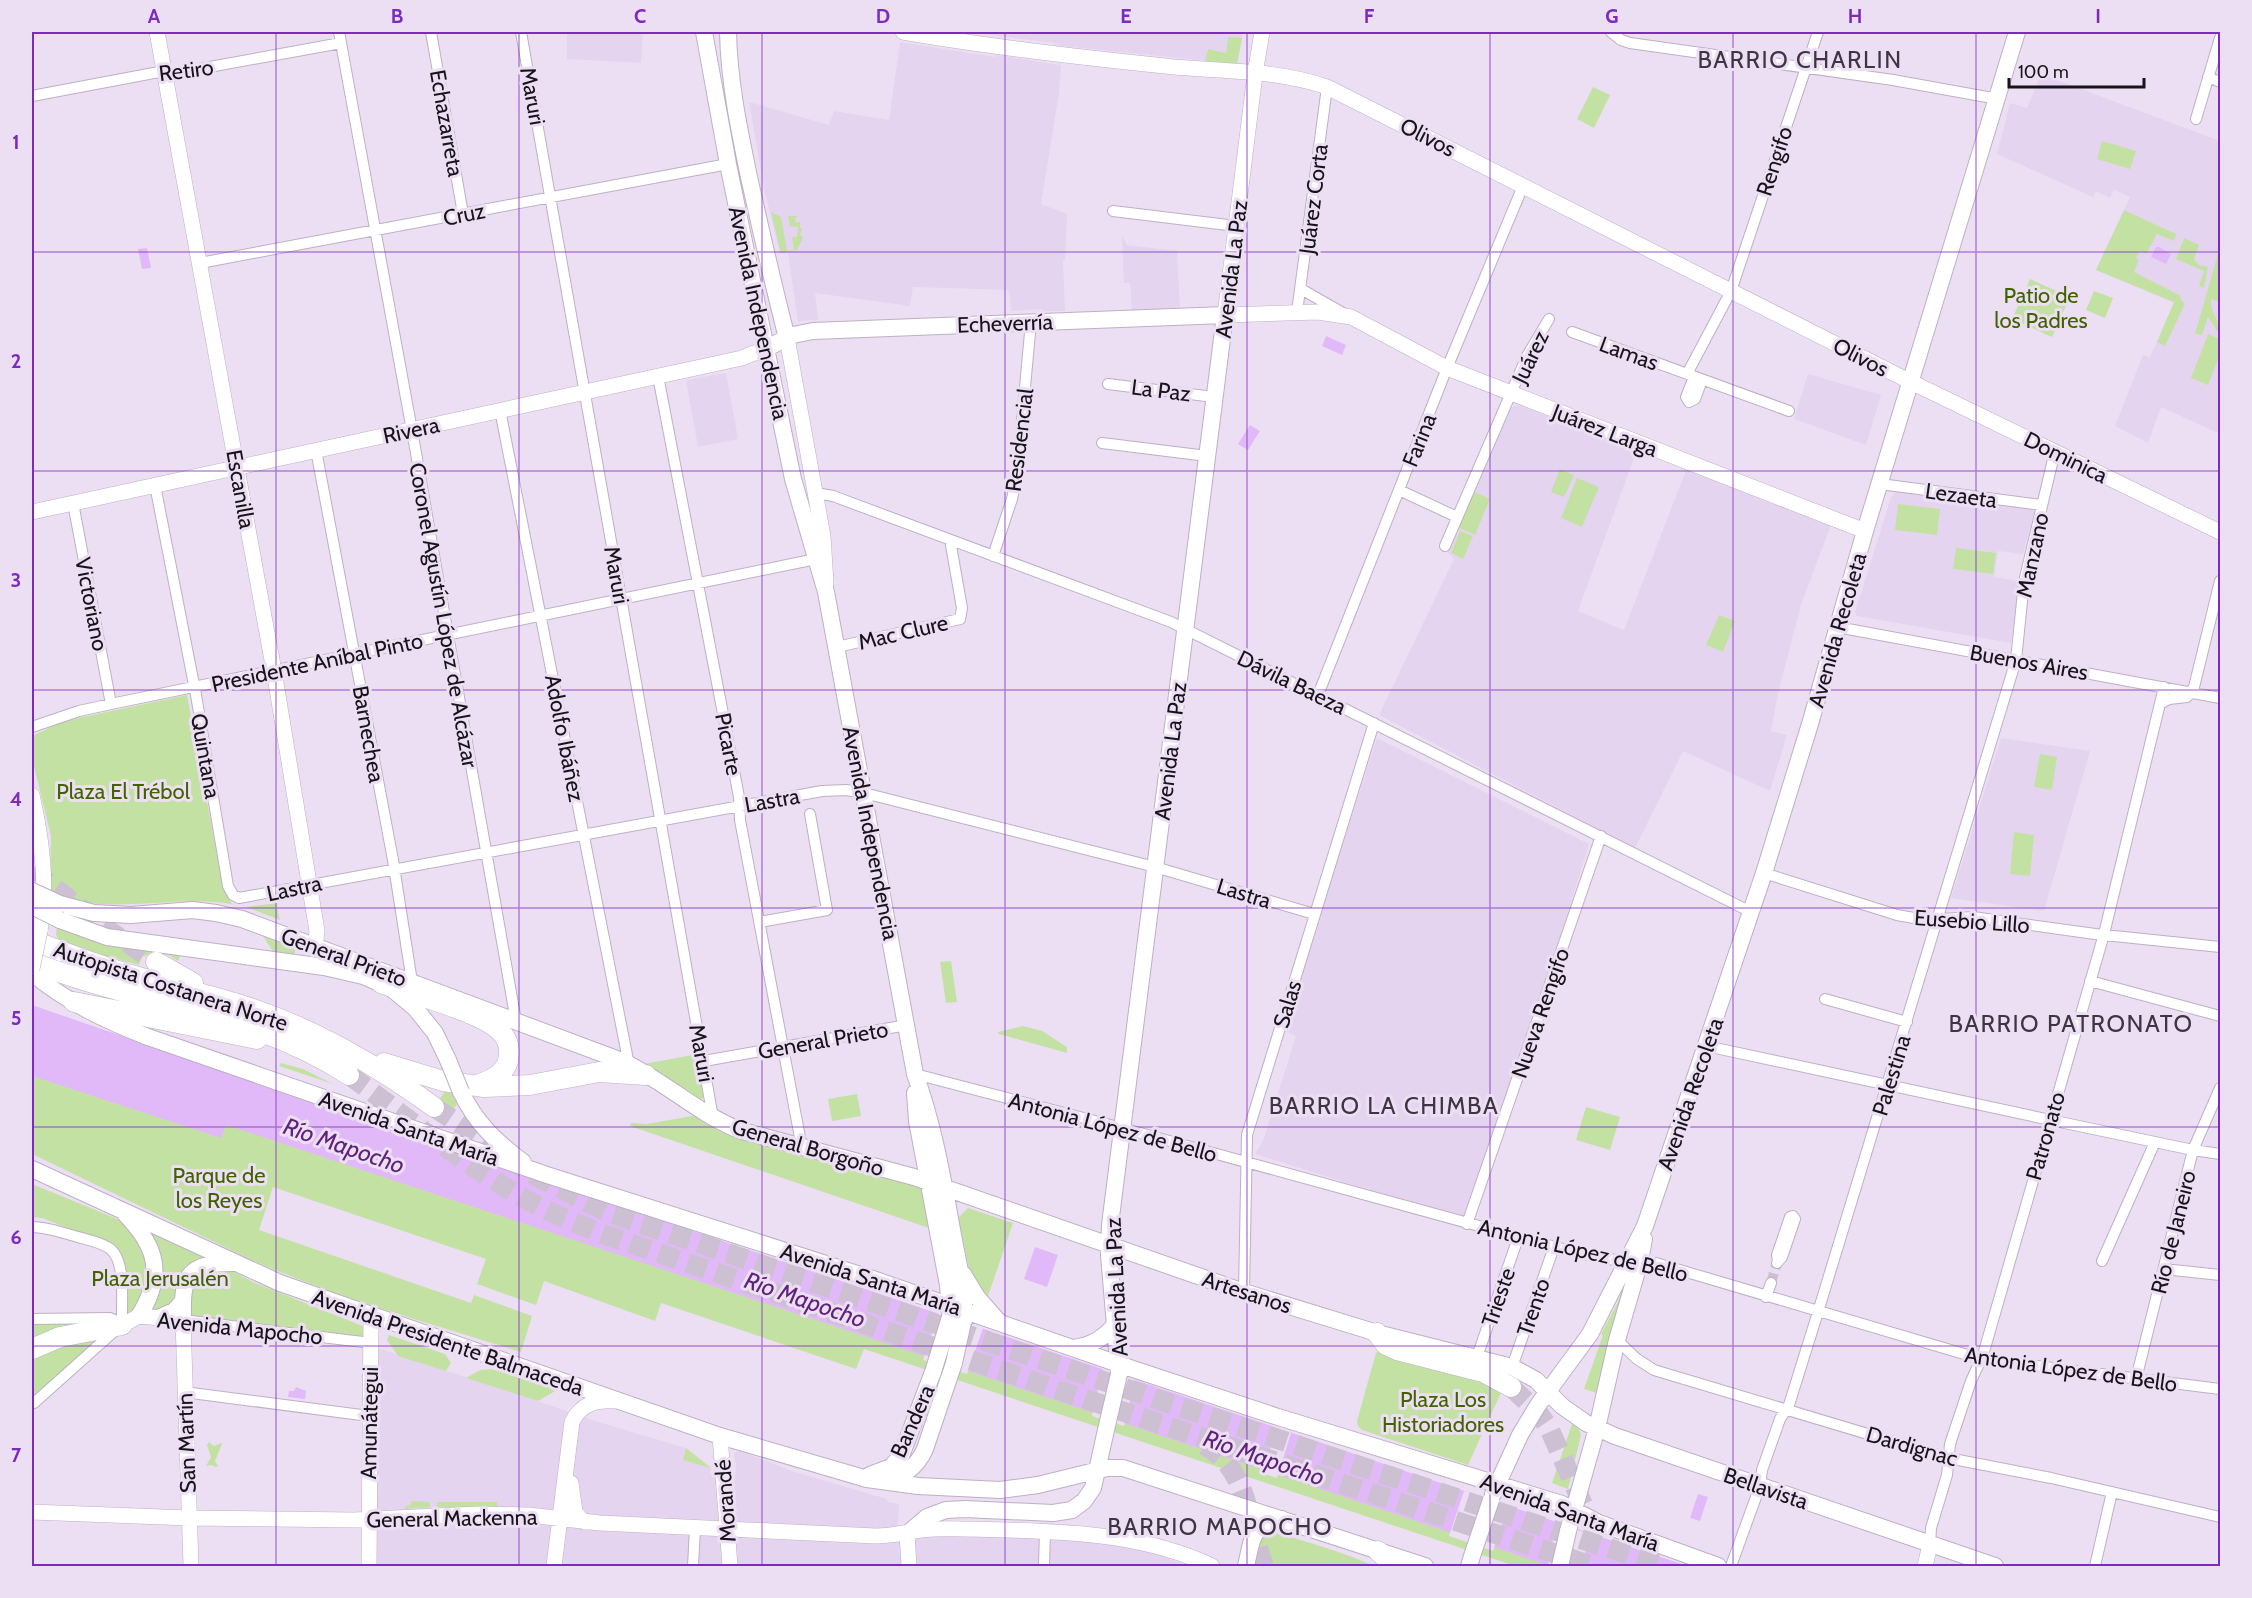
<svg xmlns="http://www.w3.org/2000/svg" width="2252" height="1598" font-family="Cabin,sans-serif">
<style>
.built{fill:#e5d4ef}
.green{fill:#c4e1a4}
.water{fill:#e2b9f8}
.pier{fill:#ecdff3}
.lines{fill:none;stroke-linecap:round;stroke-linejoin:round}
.street-tunnel{stroke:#ccc0d2;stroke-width:10;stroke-dasharray:10 5;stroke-linecap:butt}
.highway-tunnel{stroke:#ccc0d2;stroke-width:20;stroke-dasharray:20 10;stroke-linecap:butt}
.street-casing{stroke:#bdb0c4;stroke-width:12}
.secondary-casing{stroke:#bdb0c4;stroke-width:16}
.primary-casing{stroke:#bdb0c4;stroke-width:18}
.highway-casing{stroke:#bdb0c4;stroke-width:21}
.street{stroke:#fff;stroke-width:10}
.secondary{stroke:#fff;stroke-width:15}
.primary{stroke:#fff;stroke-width:16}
.highway{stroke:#fff;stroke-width:20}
.secondary-bridge-casing{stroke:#bdb0c4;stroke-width:16;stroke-linecap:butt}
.primary-bridge-casing{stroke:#bdb0c4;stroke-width:18;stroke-linecap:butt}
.secondary-bridge{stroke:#fff;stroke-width:15}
.primary-bridge{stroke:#fff;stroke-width:16}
.grid{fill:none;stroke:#7b2cbf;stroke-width:1.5;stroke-opacity:0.55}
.labels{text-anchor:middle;stroke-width:6;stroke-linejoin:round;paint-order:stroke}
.street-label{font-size:22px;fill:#17131a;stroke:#ecdff3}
.park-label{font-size:22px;fill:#426201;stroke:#ecdff3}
.neighbourhood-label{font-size:24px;letter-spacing:1.5px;fill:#3e3443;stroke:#ecdff3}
.water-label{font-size:24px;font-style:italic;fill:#60237c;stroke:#ecdff3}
.neatline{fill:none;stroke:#7b2cbf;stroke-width:2}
.grid-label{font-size:20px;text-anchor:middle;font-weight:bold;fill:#7b2cbf}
</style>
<rect width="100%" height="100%" fill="#ecdff3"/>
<path class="built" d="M527,32H643L641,63L567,59V32Z
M966,32H1243L1237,64L1054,45V43Z
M900,42L996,57L997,55L1061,65L1059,93L1041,204L1067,214L1065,260L1063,261L1065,311H1043L1042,309L1011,311L1009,290L913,287L910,306L815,293L818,320L798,321L788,253L780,254L764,188L749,102L829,125L834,111L889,120Z
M2041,74L2220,141V434L2161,407L2148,443L2115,426L2143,355L2150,357L2174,303L2096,270L2130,197L2114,190L2110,198L2096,191L2093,197L1997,154L2010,103L2027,108Z
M1122,236L1127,245L1177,251L1180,308L1132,310L1130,283H1124Z
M726,373L738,439L698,447L686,380Z
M1808,374L1881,395L1866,445L1794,419Z
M1517,405L1638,447L1578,611L1624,630L1687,468L1832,522L1801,605L1778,693L1771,731L1787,735L1770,791L1683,751L1635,848L1379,715L1454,559L1446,551L1510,409Z
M1897,492L2030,508L2035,512L2023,554L1998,551L1994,577L2019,581L2011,643L1857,616L1855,612L1891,497Z
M1377,738L1589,844L1537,1011L1466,1220L1255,1154L1263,1141L1296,1036L1285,1031L1299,980Z
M2001,738L2090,751L2044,911L1951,898Z
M366,1344L538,1401L592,1420L686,1448L711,1468L710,1474L713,1475L735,1479L736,1466L734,1454L738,1450L792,1471L887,1499L888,1502L899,1504L898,1528L1075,1538L1119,1545L1162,1556L1187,1566H362Z"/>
<path class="green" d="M1228,37L1242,38L1237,64L1205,61L1208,49L1226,53Z
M1593,87L1610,95L1594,128L1577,119Z
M2102,141L2136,151L2130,169L2097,159Z
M2124,210L2176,234L2174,241L2157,234L2146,254L2140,251L2136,258L2139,260L2134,272L2181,296L2180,298L2185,304L2165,346L2157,342L2174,302L2096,270Z
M771,212L781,217L787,251L794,250L792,237H797L798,227L790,226L788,216H799L795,218L796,223L800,222V227L802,229L800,235L803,238L797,250L781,253Z
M2184,238L2199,245L2194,259L2199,265L2208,267L2204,288L2199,286L2204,271L2176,259Z
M2220,247V302L2211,299C2210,313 2221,322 2220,335L2208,317L2202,335L2195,334Z
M2030,279L2070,297L2052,337L2012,319Z
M2094,291L2113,298L2105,318L2086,310Z
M2208,334L2220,339V354L2208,385L2191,378Z
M1560,469L1574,475L1564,497L1551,492Z
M1577,478L1599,487L1582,527L1561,518Z
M1474,492L1490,499L1475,535L1459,528Z
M1898,504L1940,509L1937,535L1895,530Z
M1460,531L1473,536L1463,559L1451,553Z
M1956,548L1996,553L1993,574L1953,569Z
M1719,615L1735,621L1723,652L1706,645Z
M187,695L223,887L232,904C179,895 127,911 77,901C68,899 59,895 50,893L51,836L32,758V736L64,721Z
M2040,754L2057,757L2052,790L2034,787Z
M2014,832L2034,835L2030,876L2010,874Z
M276,903L280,920L246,907Z
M57,926L181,954L178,961C165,951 156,951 142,957L139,965L73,947L58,940L56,934Z
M258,932L298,945L294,955L274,953L263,936Z
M951,961L957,1002L946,1003L940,962Z
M32,1007L1097,1370L1687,1566H1515L864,1349L856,1369L661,1303L655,1321L544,1281L536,1305L477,1284L486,1259L273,1187L259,1230L471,1303L474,1295L532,1316L521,1352C432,1324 341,1299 256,1262L32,1154Z
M1023,1026L1042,1031L1067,1047V1053L999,1034L998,1032Z
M698,1054L705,1095L701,1100L644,1064Z
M281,1063L303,1069L333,1084L279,1066Z
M445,1091L451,1092L457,1104L453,1110L439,1100Z
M857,1094L861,1116L832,1121L828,1099Z
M1586,1107L1620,1117L1610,1150L1576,1140Z
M692,1116C710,1119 728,1134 746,1140L923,1188L929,1228L630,1126L631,1123L647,1124Z
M32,1184L176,1243L210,1259L253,1282L365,1327L366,1337L121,1316L122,1269L106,1243L42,1218L32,1217Z
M968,1208L1013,1223L986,1302L972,1282L958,1218Z
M1629,1271L1597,1393L1584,1389L1603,1335L1601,1334L1617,1304Z
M81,1321H113L32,1344V1324H60Z
M389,1335L445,1354L451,1363L446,1371L398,1356L387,1340Z
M102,1336L32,1398V1355L36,1352Z
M1379,1350L1503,1388L1468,1465L1362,1430L1358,1426L1357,1421L1376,1353Z
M491,1369L495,1370L557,1390L538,1401L466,1378L480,1370Z
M1572,1424L1579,1429L1581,1435L1568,1489L1552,1483Z
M209,1442L214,1446L221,1443L222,1444L215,1461L218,1466L216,1467L211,1465L206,1466L211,1457L207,1445Z
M686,1448L711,1468L683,1460Z
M412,1501L430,1502V1507L405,1509V1506L410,1505Z
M437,1502H497V1507L449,1509L448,1507H437Z
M1257,1528C1297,1539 1336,1549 1374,1566H1247Z"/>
<path class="water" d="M2156,247H2159L2171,254L2166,264L2151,257Z
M147,248L151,268L142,269L138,249Z
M1326,336L1346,345L1342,355L1322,346Z
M1250,425L1260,431L1248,450L1238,444Z
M32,1005L435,1144L1687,1566H1550L867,1337L226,1125L221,1138L32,1076Z
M1035,1247L1058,1255L1047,1287L1024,1279Z
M296,1387L306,1391L305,1399L288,1397L289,1391H294Z
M1698,1494L1708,1497L1700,1521L1690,1518Z"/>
<path class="pier" d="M939,1313L983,1328L967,1374L923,1360Z
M1103,1368L1135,1380L1124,1426L1092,1416Z
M1277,1429L1291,1433L1277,1478L1262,1473Z
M1464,1491L1508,1506L1493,1551L1449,1536Z
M1556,1523L1589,1534L1582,1566H1548Z"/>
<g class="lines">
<path class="street-tunnel" d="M1771,1283L1777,1263"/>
<path class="highway-tunnel" d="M32,870L108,930L156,962
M349,1075C408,1118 465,1166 529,1201C552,1214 576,1223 600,1233L1085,1399L1593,1566
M434,1107L533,1175L607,1212L1171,1404L1663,1566
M1511,1387L1537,1411L1549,1428L1584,1507
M1204,1445C1249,1468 1248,1524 1264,1566"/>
<defs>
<path id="street" d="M339,32L413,436L516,1021
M431,32L463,214
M521,32L713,1118
M1611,32L1621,40L1630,43L1893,80L1998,99
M2208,77L2220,82
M32,96L159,72L171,74L341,43
M2196,119L2220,38
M1113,211L1236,226
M200,263L728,164
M1301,289L1343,313
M1297,312L1327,87
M1572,332L1789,411
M1687,374L1731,291L1818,32
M658,376L739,797L740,820L802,1148
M1694,377L1686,397L1689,402L1695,399L1702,380
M1108,384L1214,397
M500,410L629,1065
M1102,443L1207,456
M316,450L393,860L412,982
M1880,484L2042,505
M155,485L196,695L228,886L233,895L239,898L822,791L846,790L864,793L1155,867L1314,914
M1399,490L1457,517
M816,493L833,496L1171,622L1751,912
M73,503L111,704
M1445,546L1527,356L1549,319
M993,556L1012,499L1017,474L1031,322
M1837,627L2220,698
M837,647L960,619L962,608L950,540
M1318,695L1447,368L1523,186
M2160,704L2169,699L2187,697L2194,687L2220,581
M32,727L79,711L111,704L816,559
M1764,873L1897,915L1925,920L1973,917L2095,934L2220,947
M760,922L827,910L810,814
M2090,981L2220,1016
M1825,999L1907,1022
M1706,1046L2055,1121L2193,1150L2220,1154
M704,1061L907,1025
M915,1074L1122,1128L1570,1251L1606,1259L1656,1263L1981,1359L2220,1389
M1467,1224L1601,836
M32,1227C47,1227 63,1233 78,1237C88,1240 100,1242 109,1248C127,1260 121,1304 122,1325
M2102,1261L2155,1142
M1777,1263L1782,1257L1795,1219L1793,1216L1790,1217L1777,1255L1778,1261
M2164,1269L2220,1275
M1244,1292L1247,1135L1374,723
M1766,1297L1771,1283
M32,1319L110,1318L119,1322
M183,1320L371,1343
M1617,1340L1637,1359L1654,1370L1948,1458L2051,1478L2220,1517
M1477,1357L1518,1238
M1512,1367L1554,1247
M2136,1379L2193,1150L2220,1088
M184,1392L369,1416
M34,1403L119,1327
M1930,1545L1931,1528L1947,1475L1950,1444L1971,1381L1983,1355L2104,934L2164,687
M693,1566L695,1529
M1044,1566L1045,1531
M1731,1566L1760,1486L1762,1470L1780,1419L1789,1405L1818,1312L2016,660L2024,582L2055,451
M2095,1566L2112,1492"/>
<path id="secondary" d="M157,32L274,671L317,931L316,940L312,945
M903,32C989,47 1077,57 1165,66C1218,72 1276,69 1327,87L1911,382L2220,532
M1262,32L1255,74L1225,315L1318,312L1351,317L1447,368L1865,531
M787,338L823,536L826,583
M32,512L742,358L767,348
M32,795C42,840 48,885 40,931
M130,1321L139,1316L183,1320L191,1566
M720,1436L730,1566
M571,1483L575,1512L584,1522
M32,1512L189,1518L354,1520L477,1514L528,1515L600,1523L876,1536C897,1536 916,1529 935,1529C960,1528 985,1530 1009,1530C1079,1532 1148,1536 1212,1566
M907,1534L909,1566
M369,1566L371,1316
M554,1566L572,1422C581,1404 595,1400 615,1401
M1925,1566L1930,1545"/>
<path id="primary" d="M704,32L728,164L793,479L826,592L915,1074C934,1126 943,1180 953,1235C958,1263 966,1292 964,1321
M728,32C729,81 739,129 749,177C761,231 773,284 787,338
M767,348L793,335L813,331L1225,315L1110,1225L1109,1255L1119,1373
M60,904L94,913L131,915L193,910L216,913L242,919L622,1061C663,1080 697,1113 739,1130L914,1177L1244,1292L1377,1333L1512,1367L1536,1380L1562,1406L1586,1423L1615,1436L1995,1566
M60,920L107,937L324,967L363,976L391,988L415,1008L435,1033L448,1060
M32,973C66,1002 107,1021 148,1037L547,1175L867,1277L1133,1369L1278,1417L1562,1504L1599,1523L1718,1566
M461,1092C476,1123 496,1142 523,1162
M915,1093L917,1121L948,1285L950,1313
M32,1169L280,1283L720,1436L867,1479L918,1486L1000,1490L1038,1485L1107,1468H1123L1425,1566
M126,1215C158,1248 164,1276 139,1316
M963,1274L977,1297L998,1321
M158,1318L174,1311L183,1301
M183,1320C182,1278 185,1263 232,1263
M1073,1348C1091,1346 1105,1338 1116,1323
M870,1475L891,1467L901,1456L933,1372
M883,1481C902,1478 917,1467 925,1449L954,1363
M1493,1494L1520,1435L1538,1405L1590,1334L1645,1226L1764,873L1810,724L1865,531L2017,32
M1568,1531L1597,1428L1617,1340L1640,1261L1644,1239
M907,1534L927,1517L946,1510L965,1509L1053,1513L1072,1510L1084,1501L1093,1488L1106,1430
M1246,1566C1253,1536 1250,1528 1282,1519
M1469,1566L1473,1553"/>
<path id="highway" d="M32,940C65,953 100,966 135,976C170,986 206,994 241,1005C311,1027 375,1064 434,1107
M32,962C139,1005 249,1010 349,1075
M156,962L193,983
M381,983C409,993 481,1012 500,1031C508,1039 511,1050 508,1061C504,1075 490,1081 477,1085
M74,1002L257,1039
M384,1063L443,1081L484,1087L530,1085L599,1072L646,1075
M1377,1333L1386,1345L1397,1350L1483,1372L1511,1387
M32,1349L60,1337L122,1325
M1378,1551L1395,1566"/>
</defs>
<use href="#street" class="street-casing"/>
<use href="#secondary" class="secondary-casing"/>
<use href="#primary" class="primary-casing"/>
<use href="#highway" class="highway-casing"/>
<use href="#street" class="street"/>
<use href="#secondary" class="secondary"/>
<use href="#primary" class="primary"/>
<use href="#highway" class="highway"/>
<defs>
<path id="secondary-bridge" d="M32,969L40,931"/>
<path id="primary-bridge" d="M32,891L60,904
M32,906L60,920
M448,1060L461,1092
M954,1363L963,1322
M933,1372L950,1317
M1106,1430L1119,1374
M1473,1553L1491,1500
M1560,1566L1568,1531"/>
</defs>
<use href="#secondary-bridge" class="secondary-bridge-casing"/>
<use href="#primary-bridge" class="primary-bridge-casing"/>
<use href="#secondary-bridge" class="secondary-bridge"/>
<use href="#primary-bridge" class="primary-bridge"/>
</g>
<path class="grid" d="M276,32V1566M519,32V1566M762,32V1566M1005,32V1566M1247,32V1566M1490,32V1566M1733,32V1566M1976,32V1566M32,252H2220M32,471H2220M32,690H2220M32,908H2220M32,1127H2220M32,1346H2220"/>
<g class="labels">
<g class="street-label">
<text transform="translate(186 70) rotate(-7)" y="8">Retiro</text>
<text transform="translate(533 96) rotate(80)" y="8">Maruri</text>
<text transform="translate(447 123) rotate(80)" y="8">Echazarreta</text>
<text transform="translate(1428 137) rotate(27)" y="8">Olivos</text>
<text transform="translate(1774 161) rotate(-72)" y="8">Rengifo</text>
<text transform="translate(1313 199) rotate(-83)" y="8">Juárez Corta</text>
<text transform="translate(464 214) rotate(-11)" y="8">Cruz</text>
<text transform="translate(1231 269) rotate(-83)" y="8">Avenida La Paz</text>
<text transform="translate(759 313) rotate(78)" y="8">Avenida Independencia</text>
<text transform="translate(1005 323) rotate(-2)" y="8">Echeverría</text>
<text transform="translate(1629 353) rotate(20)" y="8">Lamas</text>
<text transform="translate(1530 357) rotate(-64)" y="8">Juárez</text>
<text transform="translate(1861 357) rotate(27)" y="8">Olivos</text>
<text transform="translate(1161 390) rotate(7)" y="8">La Paz</text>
<text transform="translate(411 430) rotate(-12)" y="8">Rivera</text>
<text transform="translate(1605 430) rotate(21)" y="8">Juárez Larga</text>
<text transform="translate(1019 440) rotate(-83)" y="8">Residencial</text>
<text transform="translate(1419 440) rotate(-68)" y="8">Farina</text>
<text transform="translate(2066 457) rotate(26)" y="8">Dominica</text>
<text transform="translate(241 489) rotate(80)" y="8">Escanilla</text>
<text transform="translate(1961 495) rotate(8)" y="8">Lezaeta</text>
<text transform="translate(2032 555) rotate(-78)" y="8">Manzano</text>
<text transform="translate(617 575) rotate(80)" y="8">Maruri</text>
<text transform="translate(92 604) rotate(79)" y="8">Victoriano</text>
<text transform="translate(444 615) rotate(80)" y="8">Coronel Agustín López de Alcázar</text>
<text transform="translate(1837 630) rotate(-74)" y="8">Avenida Recoleta</text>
<text transform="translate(903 632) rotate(-13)" y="8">Mac Clure</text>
<text transform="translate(317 662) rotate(-12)" y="8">Presidente Aníbal Pinto</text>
<text transform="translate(2029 662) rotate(10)" y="8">Buenos Aires</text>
<text transform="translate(1292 682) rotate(26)" y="8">Dávila Baeza</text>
<text transform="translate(369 734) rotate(80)" y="8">Barnechea</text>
<text transform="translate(565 738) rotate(79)" y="8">Adolfo Ibáñez</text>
<text transform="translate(729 744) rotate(79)" y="8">Picarte</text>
<text transform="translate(1170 751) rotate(-83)" y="8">Avenida La Paz</text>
<text transform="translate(206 756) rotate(80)" y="8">Quintana</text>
<text transform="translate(772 800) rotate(-10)" y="8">Lastra</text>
<text transform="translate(871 833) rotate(79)" y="8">Avenida Independencia</text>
<text transform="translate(294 888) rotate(-12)" y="8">Lastra</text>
<text transform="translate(1244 893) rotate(17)" y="8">Lastra</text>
<text transform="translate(1972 921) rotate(4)" y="8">Eusebio Lillo</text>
<text transform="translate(344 957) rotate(20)" y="8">General Prieto</text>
<text transform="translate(171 986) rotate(18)" y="8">Autopista Costanera Norte</text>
<text transform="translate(1287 1004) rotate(-73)" y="8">Salas</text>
<text transform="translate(1540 1013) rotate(-71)" y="8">Nueva Rengifo</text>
<text transform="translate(823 1040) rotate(-10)" y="8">General Prieto</text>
<text transform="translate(702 1053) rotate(80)" y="8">Maruri</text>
<text transform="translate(1891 1075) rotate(-73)" y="8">Palestina</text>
<text transform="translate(1690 1094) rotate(-71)" y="8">Avenida Recoleta</text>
<text transform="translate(1113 1127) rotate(15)" y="8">Antonia López de Bello</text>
<text transform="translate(409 1128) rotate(19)" y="8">Avenida Santa María</text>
<text transform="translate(2045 1136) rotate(-74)" y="8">Patronato</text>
<text transform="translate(808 1147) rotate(16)" y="8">General Borgoño</text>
<text transform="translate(2173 1232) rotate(-76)" y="8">Río de Janeiro</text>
<text transform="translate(1583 1250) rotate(13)" y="8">Antonia López de Bello</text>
<text transform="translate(871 1279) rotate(18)" y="8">Avenida Santa María</text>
<text transform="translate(1116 1287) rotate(-93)" y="8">Avenida La Paz</text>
<text transform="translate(1247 1292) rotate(18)" y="8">Artesanos</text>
<text transform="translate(1498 1297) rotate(-71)" y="8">Trieste</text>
<text transform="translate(1533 1307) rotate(-71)" y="8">Trento</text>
<text transform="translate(240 1328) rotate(6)" y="8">Avenida Mapocho</text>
<text transform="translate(448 1342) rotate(19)" y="8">Avenida Presidente Balmaceda</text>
<text transform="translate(2071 1369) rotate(8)" y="8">Antonia López de Bello</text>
<text transform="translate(912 1421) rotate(-66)" y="8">Bandera</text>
<text transform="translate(369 1423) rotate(-89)" y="8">Amunátegui</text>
<text transform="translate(186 1443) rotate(-92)" y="8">San Martín</text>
<text transform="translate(1912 1446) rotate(16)" y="8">Dardignac</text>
<text transform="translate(1766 1488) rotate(19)" y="8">Bellavista</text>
<text transform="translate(725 1501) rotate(-94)" y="8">Morandé</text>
<text transform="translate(1570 1512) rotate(20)" y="8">Avenida Santa María</text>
<text transform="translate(452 1518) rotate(-1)" y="8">General Mackenna</text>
</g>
<g class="park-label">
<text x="2041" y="303">Patio de<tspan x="2041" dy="25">los Padres</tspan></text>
<text x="123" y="799">Plaza El Trébol</text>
<text x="219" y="1183">Parque de<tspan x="219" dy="25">los Reyes</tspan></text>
<text x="160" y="1286">Plaza Jerusalén</text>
<text x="1443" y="1407">Plaza Los<tspan x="1443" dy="25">Historiadores</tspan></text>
</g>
<g class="neighbourhood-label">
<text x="1800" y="68">BARRIO CHARLIN</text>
<text x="2071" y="1032">BARRIO PATRONATO</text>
<text x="1384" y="1114">BARRIO LA CHIMBA</text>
<text x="1220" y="1535">BARRIO MAPOCHO</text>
</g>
<g class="water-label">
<text transform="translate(344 1146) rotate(19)" y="8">Río Mapocho</text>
<text transform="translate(805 1300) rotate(19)" y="8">Río Mapocho</text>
<text transform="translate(1264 1458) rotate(19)" y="8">Río Mapocho</text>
</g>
</g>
<rect width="2252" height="1598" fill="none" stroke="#ecdff3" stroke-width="66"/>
<path d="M2009 78v9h135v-9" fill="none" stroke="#17131a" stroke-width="3"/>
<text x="2018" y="78" font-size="18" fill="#17131a" stroke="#ecdff3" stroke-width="4.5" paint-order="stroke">100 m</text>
<rect x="33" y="33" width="2186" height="1532" class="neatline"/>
<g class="grid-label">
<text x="154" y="23">A</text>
<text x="397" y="23">B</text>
<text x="640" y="23">C</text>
<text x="883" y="23">D</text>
<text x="1126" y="23">E</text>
<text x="1369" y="23">F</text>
<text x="1612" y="23">G</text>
<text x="1855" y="23">H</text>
<text x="2098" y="23">I</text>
<text x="16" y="149">1</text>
<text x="16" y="368">2</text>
<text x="16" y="587">3</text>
<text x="16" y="806">4</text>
<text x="16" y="1025">5</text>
<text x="16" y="1244">6</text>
<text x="16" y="1462">7</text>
</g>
</svg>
